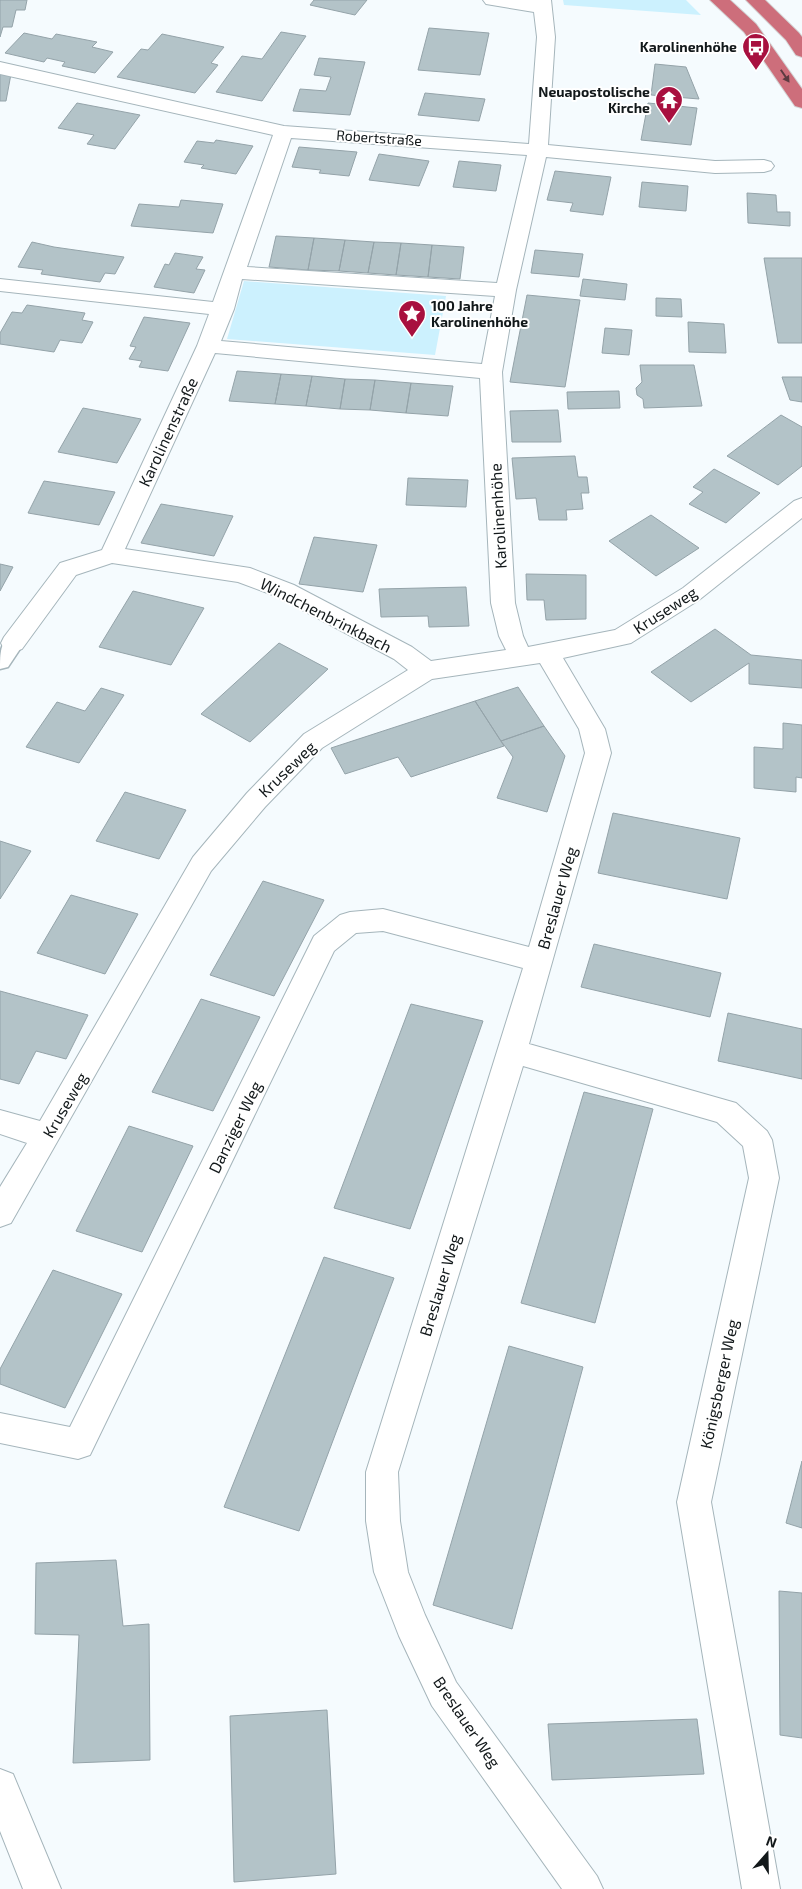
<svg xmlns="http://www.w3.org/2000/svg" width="802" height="1889" font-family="'Exo 2',sans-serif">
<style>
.green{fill:#ccf1fe}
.building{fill:#b3c3c8;stroke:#94a3a9}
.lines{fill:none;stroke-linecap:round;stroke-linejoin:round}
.lane-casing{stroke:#a5b5bb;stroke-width:3}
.street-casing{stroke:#a5b5bb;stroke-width:2}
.highway-casing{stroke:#d4d5d6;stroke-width:2}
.lane{fill:#fff;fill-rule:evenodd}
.street{fill:#fff;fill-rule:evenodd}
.highway{fill:#cd6e7b;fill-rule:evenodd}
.oneway{fill:#5d3a41}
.labels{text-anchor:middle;stroke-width:4;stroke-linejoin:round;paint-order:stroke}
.far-poi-label{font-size:14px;font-weight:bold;fill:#12181a;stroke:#fff;text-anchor:end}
.far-street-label{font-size:14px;fill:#12181a;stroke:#fff}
.street-label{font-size:16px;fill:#12181a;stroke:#fff}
</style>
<rect width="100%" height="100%" fill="#f5fbfe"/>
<path class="green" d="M563,0H686L701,15L564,5Z
M244,281L446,296L435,355L227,339Z"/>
<path class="building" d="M0,0H27L25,10H16L12,27H3L0,37Z
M314,0H367L355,15L310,5Z
M429,28L489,33L480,75L418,70Z
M281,32L306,36L262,101L216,92L242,56L262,59Z
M24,33L52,39L56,34L97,42L92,47L113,52L95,73L62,66L65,62L47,58L44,62L5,53Z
M162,34L224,47L211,63L218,65L195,93L117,77L141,49L148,50Z
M319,58L365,62L350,115L293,111L300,89L326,91L331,77L314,75Z
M655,64L686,67L699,99L651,95Z
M0,74H11L6,101H0Z
M425,93L485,99L479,121L418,115Z
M77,103L140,115L115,149L87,144L94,135L58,128Z
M648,103L697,108L691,145L641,140Z
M216,140L253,146L236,174L201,168L204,165L184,162L197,141L214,143Z
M299,147L357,152L349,176L319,173L321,170L292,167Z
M379,154L429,161L419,186L369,180Z
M459,161L501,165L496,191L453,187Z
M555,171L611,177L603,215L570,211L573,203L547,200Z
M642,182L688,186L686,211L639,207Z
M747,193L776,195L777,212H790V226L748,223Z
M181,200L223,204L213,233L131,226L139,204L179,207Z
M276,236L314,238L308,270L269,267Z
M314,238L345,240L339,271L308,270Z
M345,240L374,242L368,273L339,271Z
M32,242L54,247L124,257L115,274L105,273L100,282L41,274L43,270L18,267Z
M374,242L401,243L396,275L368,273Z
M401,243L432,245L428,277L396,275Z
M432,245L464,247L460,279L428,277Z
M535,250L583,254L579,277L531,273Z
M175,253L203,257L196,269L205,270L194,293L154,287L165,264L169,265Z
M764,258H802V343H778Z
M583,279L627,284L625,300L580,296Z
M527,295L580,300L565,387L510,382Z
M656,298L681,299L682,317L656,316Z
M27,305L85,313L82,320L93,322L82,343L60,340L54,352L0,344V333L12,312L22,313Z
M144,317L190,323L168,371L139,367L142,361L129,359L136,347L130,346Z
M688,322L724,324L726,353L689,352Z
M605,328L632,330L629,355L602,353Z
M640,365H694L702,406L644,408L643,399L637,395L636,388L642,382Z
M237,371L281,374L275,404L229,401Z
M281,374L312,376L306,406L275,404Z
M312,376L345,379L340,409L306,406Z
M782,377H802V402L790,400Z
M345,379L375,380L370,410L340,409Z
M375,380L411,383L406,413L370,410Z
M411,383L453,386L448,416L406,413Z
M619,391L620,408L568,409L567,392Z
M83,408L141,419L117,463L58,452Z
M558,410L561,442H512L510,411Z
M781,415L802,427V466L778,485L727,456Z
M575,456L578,477H587L589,493H581L583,509L566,510L567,520H539L536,498L516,499L512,458Z
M714,469L760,493L726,523L689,504L703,492L693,487Z
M408,478L468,480L466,507L406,505Z
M44,481L115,492L99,525L28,513Z
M161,504L233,516L214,556L141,543Z
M651,515L699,548L656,576L609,541Z
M314,537L377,545L363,592L299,584Z
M0,564L13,567L0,591Z
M526,574L586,575V619L546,620L544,600H527Z
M466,587L469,626L429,627L428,616L381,617L379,589Z
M133,591L204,608L171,665L99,647Z
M715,629L751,655L802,660V688L749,684V663L691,702L651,672Z
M279,643L328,669L250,742L201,714Z
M518,687L544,726L501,741L475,701Z
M101,688L124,695L79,763L26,747L57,702L85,711Z
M475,701L504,746L411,777L398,757L345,774L331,748Z
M783,723L802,725V778L796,777V792L754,788V747L783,749Z
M544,726L565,756L547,812L497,798L513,757L501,741Z
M125,792L186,810L159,859L96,841Z
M613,813L740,838L727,899L598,873Z
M0,841L31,851L0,899Z
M263,881L324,900L274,996L210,975Z
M71,895L138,914L105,974L37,953Z
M594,944L721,973L710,1017L581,987Z
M0,991L88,1015L66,1059L36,1051L19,1084L0,1079Z
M201,999L260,1017L213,1111L152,1092Z
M411,1004L483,1021L410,1229L334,1208Z
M728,1013L802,1029V1079L718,1061Z
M584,1092L653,1109L595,1323L521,1303Z
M129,1126L193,1146L142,1252L76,1231Z
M324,1257L394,1278L299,1531L224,1507Z
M53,1270L122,1294L65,1408L0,1384V1369Z
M509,1346L583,1367L512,1629L433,1605Z
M802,1461V1528L786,1523Z
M116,1560L123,1626L149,1624L150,1760L73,1763L79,1635L35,1634L36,1563Z
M779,1591L802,1593V1738L780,1735Z
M327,1710L336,1874L234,1882L230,1716Z
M697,1719L704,1774L552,1780L548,1724Z"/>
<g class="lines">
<defs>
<path id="lane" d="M13,635L21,637L24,643L8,667L0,669C0,654 0,640 13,635Z"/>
<path id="street" d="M483,0H551L555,37L548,145L715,161L764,160L771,162L774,166L771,170L764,172L715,173L546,157L516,290L502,372L515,603L523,636L528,647L615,630L683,588L794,501L802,498V518L699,600L631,643L563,658L605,729L611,753L529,1044L736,1103L767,1131L772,1140L779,1178L711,1502L780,1889H742L677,1502L749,1178L743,1146L717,1122L523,1066L398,1472L400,1521L408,1572L425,1615L456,1682L597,1876L603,1889H562L432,1706L399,1636L374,1572L366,1521V1472L523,968L383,931L356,933L334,951L90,1455L78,1459L0,1443V1413L70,1427L314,936L340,915L350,912L383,909L529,947L585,753L579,729L540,663L432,679L322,748L265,807L211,871L11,1223L0,1227V1187L27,1143L0,1134V1110L40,1121L193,857L247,793L304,734L408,670L394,659L278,597L238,582L112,563L76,575L22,649L13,652L4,649L1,643L4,637L60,563L102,550L197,346L209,314L0,291V279L213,302L273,135L0,74V62L284,126L529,144L537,37L534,12L486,4ZM291,138L527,155L497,283L247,267ZM242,279L495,296L482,364L221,341L234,309ZM215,353L480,378L491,603L499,636L506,650L431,661L412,647L294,585L250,568L125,549Z
M0,1769L13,1774L61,1889H23L0,1831Z"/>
<path id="highway" d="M710,0H730L756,24L802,89V108L795,106L744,32Z
M746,0H765L799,33L802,37V57L796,55L786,40Z"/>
</defs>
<use href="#lane" class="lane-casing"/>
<use href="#street" class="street-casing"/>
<use href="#highway" class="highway-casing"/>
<use href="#lane" class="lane"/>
<use href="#street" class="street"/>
<use href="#highway" class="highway"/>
</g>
<defs><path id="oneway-solid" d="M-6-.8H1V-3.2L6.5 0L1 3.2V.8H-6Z" transform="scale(1.25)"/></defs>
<use class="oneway" href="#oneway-solid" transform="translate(785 76) rotate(56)"/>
<defs>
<symbol id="bus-pin" viewBox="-11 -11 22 30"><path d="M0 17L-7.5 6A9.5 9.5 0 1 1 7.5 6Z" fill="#a8103f" stroke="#fff"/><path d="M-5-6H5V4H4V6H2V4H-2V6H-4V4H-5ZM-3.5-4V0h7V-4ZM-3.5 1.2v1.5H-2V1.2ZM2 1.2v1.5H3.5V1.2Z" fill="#fff"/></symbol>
<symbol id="temple-pin" viewBox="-11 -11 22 30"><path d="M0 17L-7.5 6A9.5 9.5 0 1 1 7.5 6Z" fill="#a8103f" stroke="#fff"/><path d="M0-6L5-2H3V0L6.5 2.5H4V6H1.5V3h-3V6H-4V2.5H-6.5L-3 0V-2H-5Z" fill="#fff"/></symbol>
<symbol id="sight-pin" viewBox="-11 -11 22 30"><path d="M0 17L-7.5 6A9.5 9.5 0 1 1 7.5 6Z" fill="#a8103f" stroke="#fff"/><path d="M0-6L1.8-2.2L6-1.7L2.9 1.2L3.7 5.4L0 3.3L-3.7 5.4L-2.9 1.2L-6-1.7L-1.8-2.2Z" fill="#fff"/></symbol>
</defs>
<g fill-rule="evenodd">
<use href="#bus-pin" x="740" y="31" width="32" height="43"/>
<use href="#temple-pin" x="653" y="84" width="32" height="43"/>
<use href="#sight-pin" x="396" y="298" width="32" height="43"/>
</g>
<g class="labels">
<g class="far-poi-label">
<text x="737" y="52">Karolinenhöhe</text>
<text x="650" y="97">Neuapostolische<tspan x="650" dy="16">Kirche</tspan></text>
<text x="431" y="311" text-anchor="start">100 Jahre<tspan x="431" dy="16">Karolinenhöhe</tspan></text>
</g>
<g class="far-street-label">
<text transform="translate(379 138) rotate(4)" y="5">Robertstraße</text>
</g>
<g class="street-label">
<text transform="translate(168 432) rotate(-65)" y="6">Karolinenstraße</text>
<text transform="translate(498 516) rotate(-93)" y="6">Karolinenhöhe</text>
<text transform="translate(665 610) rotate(-33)" y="6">Kruseweg</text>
<text transform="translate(326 615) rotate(27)" y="6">Windchenbrinkbach</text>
<text transform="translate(287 769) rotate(-44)" y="6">Kruseweg</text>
<text transform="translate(557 898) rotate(-74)" y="6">Breslauer Weg</text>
<text transform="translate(65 1105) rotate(-60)" y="6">Kruseweg</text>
<text transform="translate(235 1127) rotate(-64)" y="6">Danziger Weg</text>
<text transform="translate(440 1285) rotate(-73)" y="6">Breslauer Weg</text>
<text transform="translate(719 1384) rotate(-78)" y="6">Königsberger Weg</text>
<text transform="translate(467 1722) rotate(56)" y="6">Breslauer Weg</text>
</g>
</g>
<g transform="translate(767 1854) rotate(20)" stroke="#ffffff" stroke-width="4" paint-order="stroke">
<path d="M0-4L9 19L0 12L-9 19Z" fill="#12181a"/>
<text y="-8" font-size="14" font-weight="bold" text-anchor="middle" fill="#12181a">N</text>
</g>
</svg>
